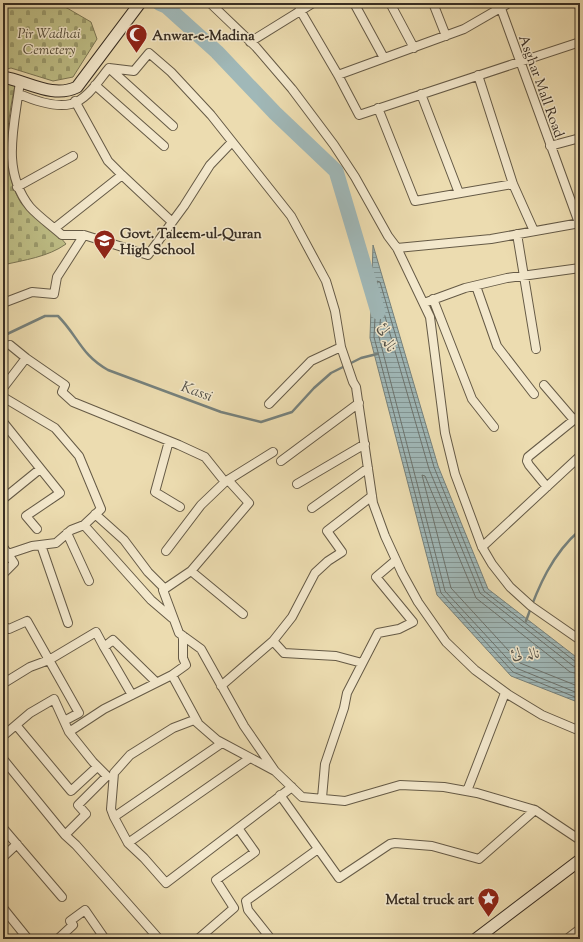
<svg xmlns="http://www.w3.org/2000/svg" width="583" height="942" font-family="'Sorts Mill Goudy',Amiri,serif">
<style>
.cemetery{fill:url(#cemetery-stones);stroke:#7b7654}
.water{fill:url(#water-rules);stroke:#76817c}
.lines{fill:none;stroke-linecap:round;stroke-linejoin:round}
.shore{stroke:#6c736e;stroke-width:1}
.stream{stroke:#76817c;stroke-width:2.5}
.river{stroke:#a0b8b8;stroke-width:15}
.street-casing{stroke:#655a46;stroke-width:10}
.secondary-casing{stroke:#382e23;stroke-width:13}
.street{stroke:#f3e8cc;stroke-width:8}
.secondary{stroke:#f3e8cc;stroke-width:11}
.labels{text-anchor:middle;stroke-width:3;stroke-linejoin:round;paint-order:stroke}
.park-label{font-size:14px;font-style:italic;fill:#534b37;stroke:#f3e8cc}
.poi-label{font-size:14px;font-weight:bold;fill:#382e23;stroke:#f3e8cc;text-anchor:start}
.street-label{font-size:14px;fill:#382e23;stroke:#f3e8cc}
.water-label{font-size:15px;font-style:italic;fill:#525048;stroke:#f3e8cc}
</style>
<defs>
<pattern id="cemetery-stones" width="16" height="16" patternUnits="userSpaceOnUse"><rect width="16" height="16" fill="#bebe86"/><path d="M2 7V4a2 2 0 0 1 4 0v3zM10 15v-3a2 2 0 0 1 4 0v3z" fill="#9b9b6d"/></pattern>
<pattern id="water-rules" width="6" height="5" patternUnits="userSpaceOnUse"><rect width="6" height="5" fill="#a0b8b8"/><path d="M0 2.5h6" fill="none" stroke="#839695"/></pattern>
</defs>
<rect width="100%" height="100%" fill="#ecdcb0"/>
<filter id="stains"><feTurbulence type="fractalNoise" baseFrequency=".005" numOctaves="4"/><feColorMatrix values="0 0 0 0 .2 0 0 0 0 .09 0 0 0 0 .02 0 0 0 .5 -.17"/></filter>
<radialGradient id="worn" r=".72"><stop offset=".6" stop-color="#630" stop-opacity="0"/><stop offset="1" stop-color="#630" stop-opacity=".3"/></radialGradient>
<path class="cemetery" d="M3,3H52L67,8L91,22L97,39L73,77L53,81L11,68L3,70Z
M3,83L15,85C7,124 0,168 21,203C27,211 37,216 45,222C53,228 59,236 66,244C48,257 24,260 3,265Z"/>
<path class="water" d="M373,245L438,466L488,589L580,660V703L511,676L437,595L370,338Z"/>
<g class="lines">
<path class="shore" d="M580,663L576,662L484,591L434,467L380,282L377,281L374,337L441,593L513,672L580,699
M580,668L573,666L480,593L429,469L384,313L381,312L379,337L445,591L516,668L580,694
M580,674L570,672L476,598L425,476L422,475L451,588L520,663L580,687"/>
<path class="stream" d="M3,336L45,316H58C78,336 81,355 108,370L221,412L261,422L292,412L314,388L331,373L361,358L377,354
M526,621C538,587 552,554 580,530"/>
<path class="river" d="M159,3L166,6L217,52L275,113L336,171L378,312"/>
<defs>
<path id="street" d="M210,3L256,47L292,89L334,145L355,177L388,236L397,248L430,317L445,433L455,474L482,547L492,564L510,587L531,606L580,640
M299,3L300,10L338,75L359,115L580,42
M354,3L384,58
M390,3L414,48
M433,3L446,36
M499,3L579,223
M578,3L580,9
M250,42L313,3
M109,68L173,126
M338,75L464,29L509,3
M478,75L513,184L534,231
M20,81C15,125 0,169 30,207C39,217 52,226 62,235H84L148,255L184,206L210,165L232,142
M95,85L164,146
M19,94C33,100 55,108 71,104C87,100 99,80 109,68L134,71L149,53L171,72L211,115L291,216L326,281L335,311L341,347L353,382L356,387L373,503L385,536L402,573L418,602L446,642L475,670L509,695L542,715L580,731
M421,94L459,193
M75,101L108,161L122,175
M378,108L415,201L513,184
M550,146L580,138
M17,187L73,156
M55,228L122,175L171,221
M517,234L536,349
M397,248L491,239L580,223
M476,286L497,346L534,394
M433,299L472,399L494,427
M3,303L32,292L54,294L57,277L84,235
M424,303L465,288L507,278L580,268
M26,358L65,385L62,392L73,402L179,445L205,457L225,482L228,480L249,503L191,571
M544,385L574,420
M3,388L26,358L10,345
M3,397L55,428L79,456L101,509L84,525L151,600L172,618
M269,404L311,361L341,347
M3,422L60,493L26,516L37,529
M169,441L155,492L180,507
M281,461L359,403
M228,480L273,452
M297,484L365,444
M547,487L529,465L527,461L528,457L580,415
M3,499L40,469
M312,508L368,468
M95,514L124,540L148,572L165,589
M67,533L89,581
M41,545L68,623
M3,547L8,554L32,546L56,543L71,530L84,525
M482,547L580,456
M166,551L201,505L225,482
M3,574L14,563L8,554
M243,614L191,571L163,590L179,633L201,649L244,726L275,771
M3,626L9,629L27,621L79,713L64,721
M273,641L292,617L315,573L328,561L342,552L327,531L372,496
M172,675L186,665L183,658V636
M4,683L30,667L49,660L96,632L104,647
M221,686L273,641L284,653L336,656L362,663
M132,695L104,647L113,640L156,682
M16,725L71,791L97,767
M69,732L104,709L172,675L198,723
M3,736L30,713L54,699L69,732L93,762L107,776L78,805L86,814L65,835
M222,743L114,817L111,809L114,773L130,755L173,728L194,720L217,740L275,771L302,797L345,801L400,785L444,787L477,793L535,810
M3,759L65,835L76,845L159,939
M467,791L505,693
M280,795L339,878L390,844L395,843L432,846L479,859L535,810L580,840
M322,798L325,764L344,708L347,693L378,633L399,629L413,622L376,577L396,560
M114,817L128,843L250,758
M3,828L62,897
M128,843L144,858L166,883L292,787
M3,857L17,844
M3,908L28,939
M58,939L73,925L70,921L85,910L105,939
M198,939L234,908L216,880L255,852L238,828
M271,939L248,910L246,901L318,849
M567,939L580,929"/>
<path id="secondary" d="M3,77C27,81 53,99 77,87L140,3
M476,939L580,860"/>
</defs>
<use href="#street" class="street-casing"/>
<use href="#secondary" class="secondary-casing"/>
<use href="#street" class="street"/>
<use href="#secondary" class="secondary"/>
</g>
<defs>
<symbol id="mosque-pin" viewBox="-11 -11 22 30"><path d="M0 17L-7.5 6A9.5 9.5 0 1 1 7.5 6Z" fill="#8f2418" stroke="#f3e8cc"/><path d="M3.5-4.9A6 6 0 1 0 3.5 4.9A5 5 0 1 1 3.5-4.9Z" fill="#fff"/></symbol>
<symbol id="school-pin" viewBox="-11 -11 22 30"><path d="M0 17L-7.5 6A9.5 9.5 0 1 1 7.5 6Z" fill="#8f2418" stroke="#f3e8cc"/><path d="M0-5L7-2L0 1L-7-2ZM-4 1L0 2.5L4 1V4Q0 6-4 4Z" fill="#fff"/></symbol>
<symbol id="sight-pin" viewBox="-11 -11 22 30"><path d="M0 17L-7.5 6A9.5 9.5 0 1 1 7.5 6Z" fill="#8f2418" stroke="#f3e8cc"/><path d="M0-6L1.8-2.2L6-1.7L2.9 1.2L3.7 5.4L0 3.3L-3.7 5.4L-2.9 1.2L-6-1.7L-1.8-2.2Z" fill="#fff"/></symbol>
</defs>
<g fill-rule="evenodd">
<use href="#mosque-pin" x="124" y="22" width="25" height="34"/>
<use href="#school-pin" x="92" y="228" width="25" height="34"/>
<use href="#sight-pin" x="476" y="886" width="25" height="34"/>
</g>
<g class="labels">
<g class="park-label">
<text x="49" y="38">Pir Wadhai<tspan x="49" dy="16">Cemetery</tspan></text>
</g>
<g class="poi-label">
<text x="152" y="40">Anwar-e-Madina</text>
<text x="120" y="238">Govt. Taleem-ul-Quran<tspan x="120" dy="16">High School</tspan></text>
<text x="474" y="904" text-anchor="end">Metal truck art</text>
</g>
<g class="street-label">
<text transform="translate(542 86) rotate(70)" y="5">Asghar Mall Road</text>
</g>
<g class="water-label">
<text transform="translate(388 338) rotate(70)" y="5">نالہ لئ</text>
<text transform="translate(197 391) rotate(20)" y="5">Kassi</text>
<text x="526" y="658">نالہ لئ</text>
</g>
</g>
<rect width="583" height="942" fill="none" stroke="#ecdcb0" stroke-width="16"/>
<rect x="4" y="4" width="575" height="934" fill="none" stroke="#382e23" stroke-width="2"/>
<rect x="8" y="8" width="567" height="926" fill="none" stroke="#382e23"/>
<rect width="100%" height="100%" filter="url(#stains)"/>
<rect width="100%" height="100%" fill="url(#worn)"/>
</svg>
